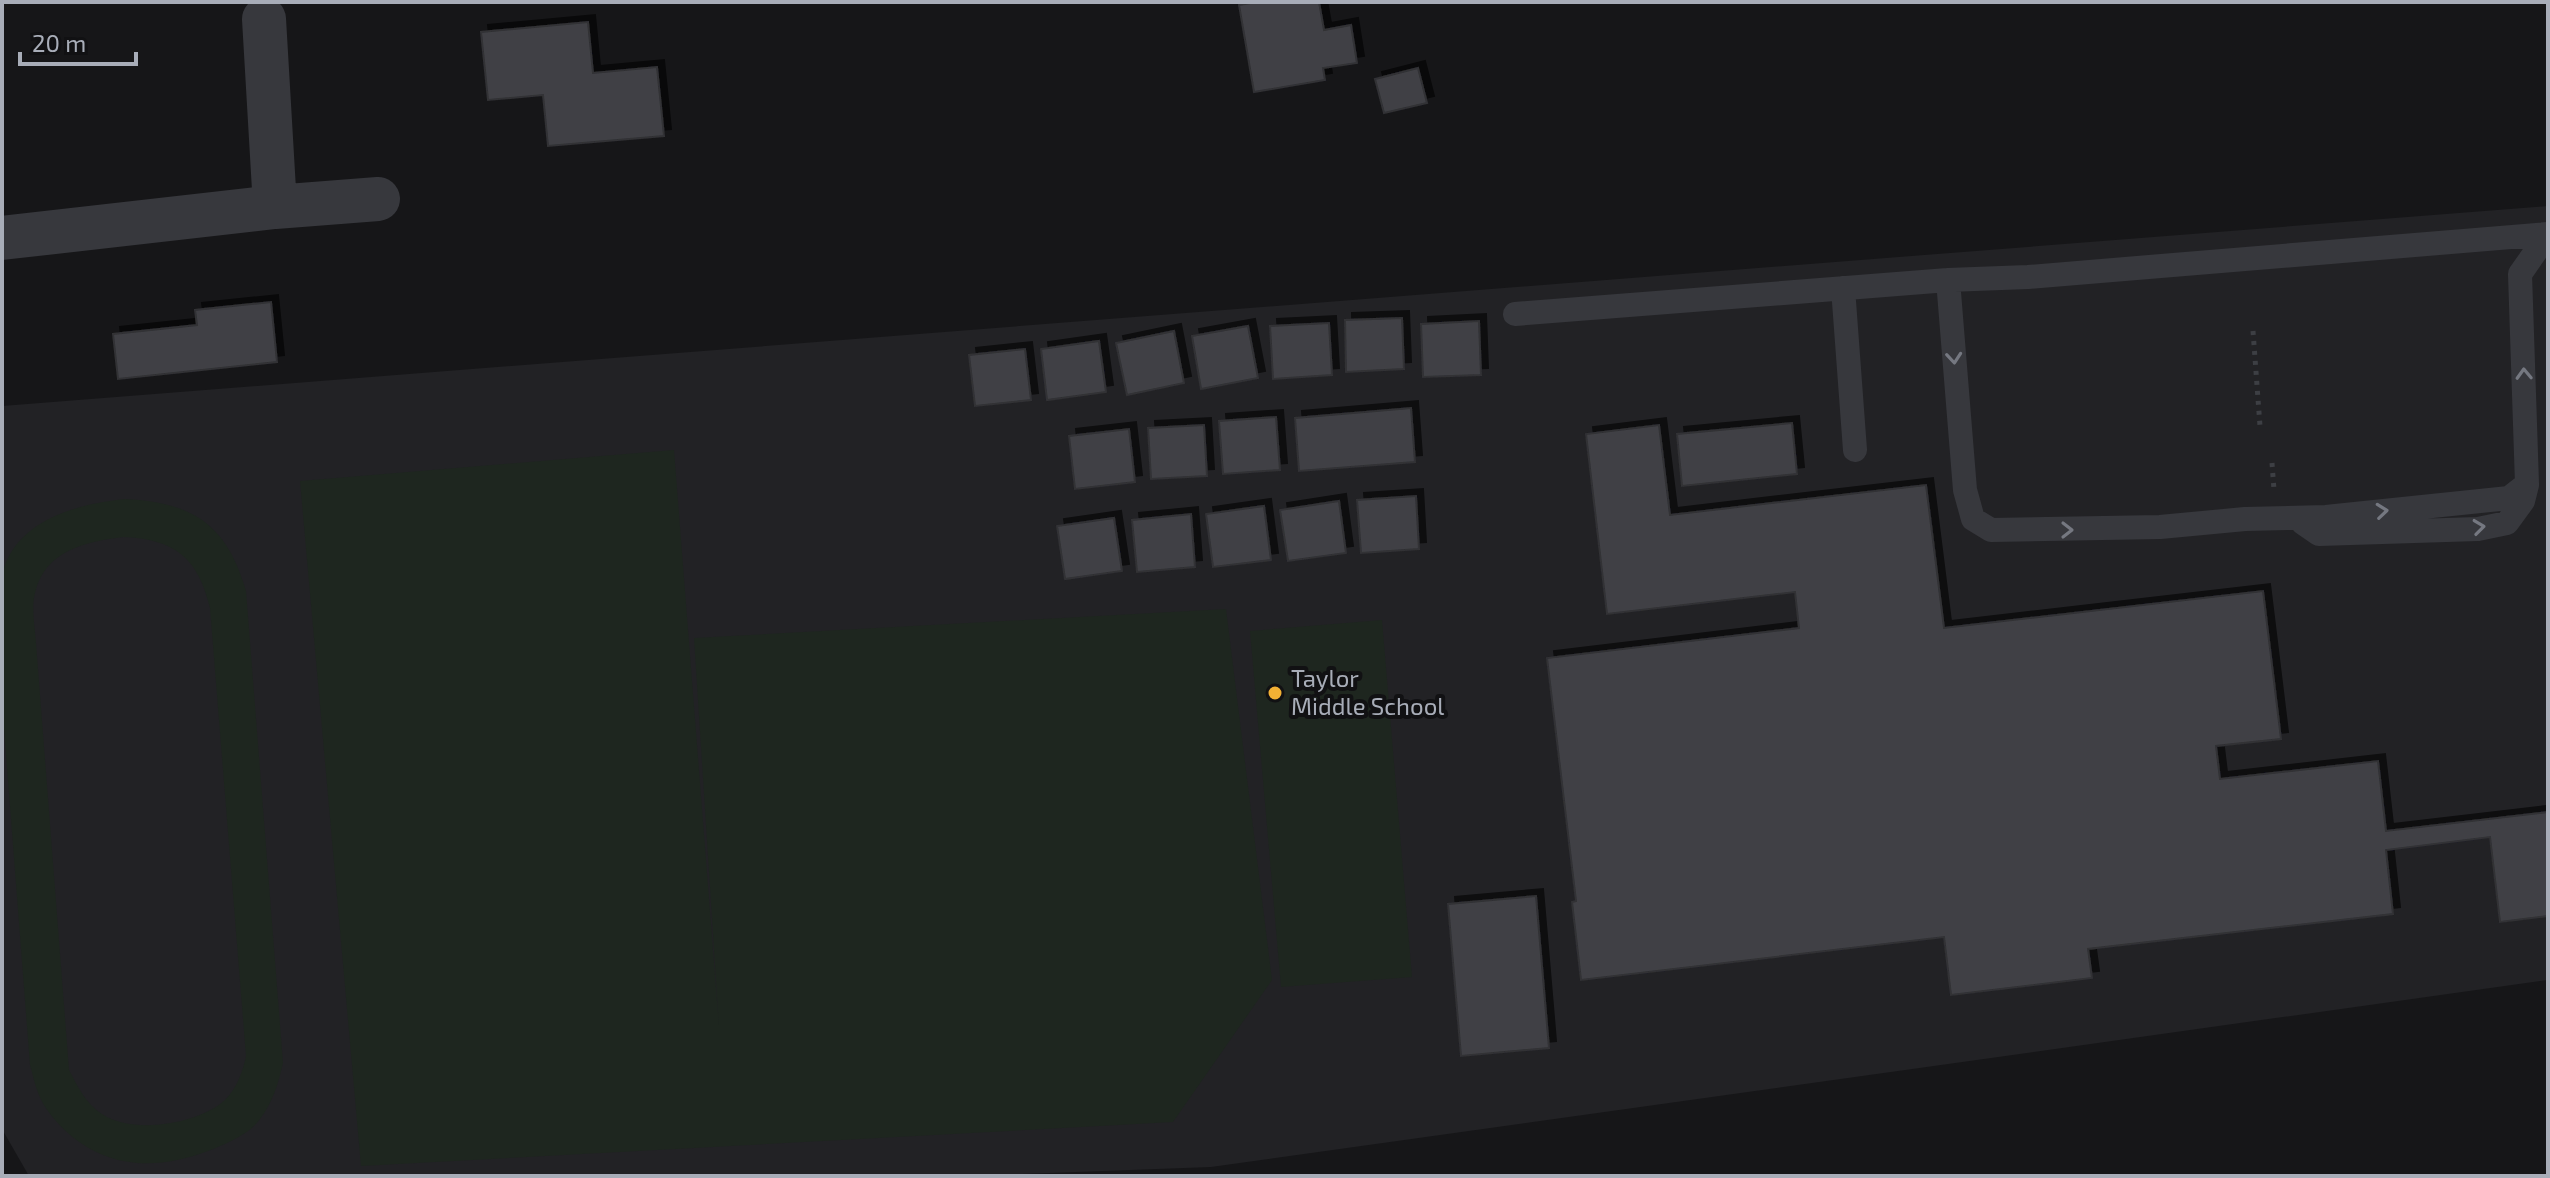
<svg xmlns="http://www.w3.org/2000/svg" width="2550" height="1178" font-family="'Exo 2',sans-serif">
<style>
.built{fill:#222225}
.green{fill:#1e261f;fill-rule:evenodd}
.building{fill:#404145;stroke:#303034;stroke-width:2;filter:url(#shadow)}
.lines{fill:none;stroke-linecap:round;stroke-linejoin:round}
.path{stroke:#3d3f44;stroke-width:5;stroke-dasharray:4 6;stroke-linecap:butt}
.lane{stroke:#37383d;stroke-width:24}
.street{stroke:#37383d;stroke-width:44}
.oneway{stroke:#757881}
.poi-dot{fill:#f2b134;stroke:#111113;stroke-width:3}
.labels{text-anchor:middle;stroke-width:8;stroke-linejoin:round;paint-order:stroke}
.poi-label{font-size:24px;fill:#a8adb8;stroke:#111113;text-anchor:start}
</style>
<defs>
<filter id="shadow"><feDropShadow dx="7" dy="-7" stdDeviation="0" flood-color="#0009"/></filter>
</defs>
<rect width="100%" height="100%" fill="#161618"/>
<path class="built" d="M2548,206V980L1211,1167L968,1176H29L2,1129V406Z"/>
<path class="green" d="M674,450L719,1027L694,638L1226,609L1272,980L1173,1122L361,1166L300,481Z
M125,499C193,502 227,525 246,591L283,1063C278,1084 273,1102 260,1119C249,1135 225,1144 208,1151C158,1170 110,1169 69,1134C57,1123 45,1110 39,1095C35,1086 33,1075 30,1065L2,703V575C15,520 77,504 125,499ZM123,537C175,539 198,558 210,608L246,1056C243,1071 237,1088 225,1100C199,1124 133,1135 102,1114C86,1104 78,1087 69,1070L36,643C35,628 31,608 35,593C45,550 86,542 123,537Z
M1382,620L1412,977L1281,987L1250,631Z"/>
<path class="building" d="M1256,2H1319L1324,30L1351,25L1357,63L1323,68L1325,80L1254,92L1239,5Z
M588,22L593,73L657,67L664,136L548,146L543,95L488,100L481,32Z
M1418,68L1427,103L1384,113L1375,79Z
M271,302L277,362L118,379L113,334L197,325L195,310Z
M1402,318L1404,369L1346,372L1345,320Z
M1479,321L1481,375L1423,377L1421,324Z
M1329,323L1332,375L1273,379L1270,326Z
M1248,326L1258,378L1201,389L1192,336Z
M1174,331L1184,383L1127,395L1116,343Z
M1099,341L1106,392L1047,400L1041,349Z
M1025,349L1031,400L975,406L969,355Z
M1411,408L1415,462L1299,471L1295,418Z
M1276,417L1280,470L1223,474L1219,421Z
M1792,423L1797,474L1682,486L1677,434Z
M1204,425L1207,476L1151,479L1148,428Z
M1659,425L1670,515L1926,485L1944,628L2263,591L2281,739L2216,746L2220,779L2378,761L2386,831L2548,812V916L2500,922L2490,837L2386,850L2393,914L2088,949L2092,978L1951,995L1944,937L1581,980L1572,902L1576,901L1547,658L1799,628L1795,592L1607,614L1586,434Z
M1129,429L1135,482L1075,489L1069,436Z
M1416,496L1419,549L1361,553L1357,500Z
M1339,501L1346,553L1288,561L1280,510Z
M1264,506L1271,560L1213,567L1206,514Z
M1191,514L1195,567L1137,572L1132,520Z
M1114,518L1122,571L1065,579L1057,526Z
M1536,896L1549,1048L1461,1056L1448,904Z"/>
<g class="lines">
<path class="path" d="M2253,331L2260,426
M2272,463L2274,490"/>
<path class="lane" d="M1948,280L1965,490L1973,519L1991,530L2160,527L2245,519L2326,517L2509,498L2527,484L2520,274L2548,234
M1843,288L1855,450
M1515,314L1948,280L2028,277L2548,234
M2303,523L2319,534L2478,529L2507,523L2523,501L2527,485"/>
<path class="street" d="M275,207L378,199
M2,238L275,207L264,19"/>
</g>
<defs><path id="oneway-chevron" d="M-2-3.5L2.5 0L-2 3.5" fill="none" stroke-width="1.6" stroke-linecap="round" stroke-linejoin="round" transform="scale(2)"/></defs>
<g class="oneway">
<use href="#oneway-chevron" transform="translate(1954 358) rotate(85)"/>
<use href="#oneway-chevron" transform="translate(2524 374) rotate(-92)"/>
<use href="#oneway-chevron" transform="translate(2382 511) rotate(-6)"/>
<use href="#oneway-chevron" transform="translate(2479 527) rotate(-7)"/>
<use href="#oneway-chevron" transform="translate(2067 530)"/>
</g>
<circle class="poi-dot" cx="1275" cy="693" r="8"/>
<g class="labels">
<g class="poi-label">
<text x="1291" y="687">Taylor<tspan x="1291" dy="28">Middle School</tspan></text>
</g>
</g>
<rect width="2550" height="1178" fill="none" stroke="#a8adb8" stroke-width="8"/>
<path d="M20 52v12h116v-12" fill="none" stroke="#a8adb8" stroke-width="4"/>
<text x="32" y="52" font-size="24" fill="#a8adb8" stroke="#111113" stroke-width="6" paint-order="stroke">20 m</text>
</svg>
